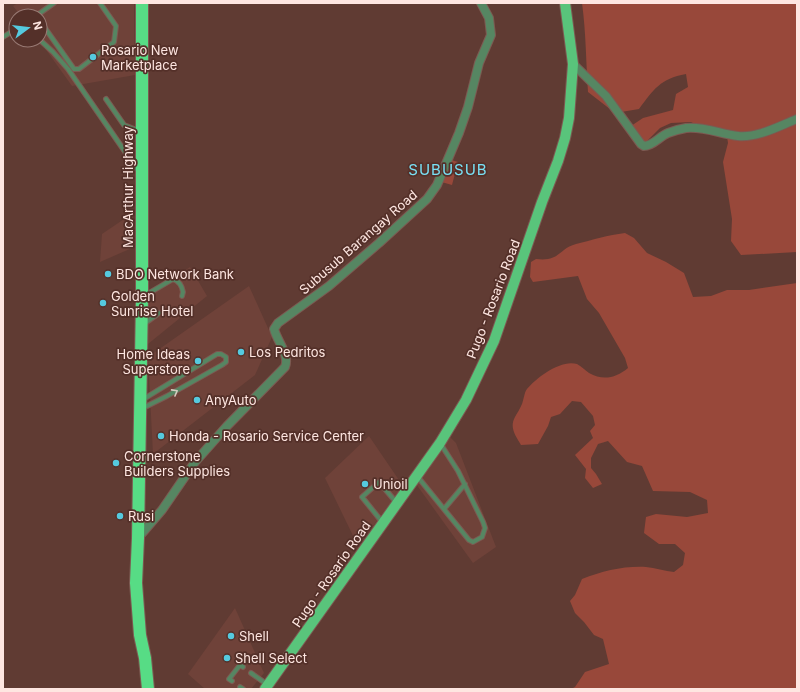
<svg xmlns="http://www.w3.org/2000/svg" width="800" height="692" font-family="Inter,sans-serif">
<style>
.built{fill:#6f4239}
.green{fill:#98483a}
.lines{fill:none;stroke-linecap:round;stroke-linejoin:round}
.lane-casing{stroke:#7c5a52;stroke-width:6}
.street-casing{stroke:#7c5a52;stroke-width:10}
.primary-casing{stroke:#7c5a52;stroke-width:12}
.highway-casing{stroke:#7c5a52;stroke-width:14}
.lane{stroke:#568662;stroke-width:4}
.street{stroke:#568662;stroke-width:8}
.primary{stroke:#59c47b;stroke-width:10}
.highway{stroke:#57dc85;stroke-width:12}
.oneway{stroke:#d4cec1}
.poi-dot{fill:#55cadf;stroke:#543029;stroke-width:1.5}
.labels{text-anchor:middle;stroke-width:3.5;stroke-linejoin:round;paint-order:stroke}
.poi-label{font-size:13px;fill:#fee6e1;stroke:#543029;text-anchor:start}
.street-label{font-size:13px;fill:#fee6e1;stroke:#543029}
.quarter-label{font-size:15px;letter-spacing:1px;fill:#79e0f4;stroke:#543029}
</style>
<rect width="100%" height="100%" fill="#603b33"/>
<path class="built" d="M18,3H134L135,75L72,86L39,40H40V16H21L13,6Z
M133,213L132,248L100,262L102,234Z
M190,267L207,296L148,344V295Z
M249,286L272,337L255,375L153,454L148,357Z
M369,436L403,486L358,546L325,478Z
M450,437L456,443L496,547L473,563L416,484Z
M235,608L264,673L251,689H205L188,674Z"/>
<path class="green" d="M582,3H797V252L741,255L731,241L732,219L723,162L728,143L726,130L702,128L691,122L671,123L660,128L644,144L631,126L643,118L673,110L676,94L688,87L686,74C660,79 654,89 639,109L615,113L588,92C586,62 586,32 582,3Z
M445,158L458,162L452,185L438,181Z
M625,233L634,238L647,253L666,262L684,273L693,297L711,296L727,290H749L797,283V689H571L575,687L585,672L609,664L603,639L594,635L584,622L575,613L570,601L575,595L582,579C603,571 623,566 646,567C655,568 665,571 674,572L683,565L685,553L675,544H659L644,533L646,517L656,514L687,517L708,513L707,500L690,492L653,491L642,466L627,462L608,441L598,444L591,458V468L596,474L602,484L593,488L585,478L586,469L575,455L593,438L590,431L595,425L593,416L581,402L572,401L560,414L551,417L548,426L538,444L521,445C516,436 509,428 515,417C517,413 520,409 522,404C524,399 524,393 527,389C536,378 561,359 577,364C581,366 586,371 589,373C603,381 616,378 628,368L625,358L599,313L587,299L578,276L533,282L530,277L531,262L536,259C560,262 558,249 576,244C592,240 608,235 625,233Z"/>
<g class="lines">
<defs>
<path id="lane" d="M36,16L54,3
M40,21L74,69H79L114,42L116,26L100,3
M3,37L16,29
M40,40L53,52L68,69L139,172
M106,99L124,125L134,129H141
M144,296L173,279C179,281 182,286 183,292L182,296
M144,324L159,313
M142,400L217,354H221L226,357V362L222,365L167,396L143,408
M417,476L469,540L473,542L482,537L485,528L483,522L458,471L440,443
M444,509L465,484
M383,523L362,497L379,482L396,502
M251,673L268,685
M232,681L229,679L240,665L243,667
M240,687L243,689"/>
<path id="street" d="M573,64L606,96L641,144L644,146C653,146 660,136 668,133C673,131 680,129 686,128C703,126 721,134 738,136C758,138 779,126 797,119
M138,538L162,510L195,462L227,426L285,367C290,355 277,341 274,329L278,323L329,286L379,243L427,199L437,185L459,133L468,107L479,63L491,35L489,18L481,3"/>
<path id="primary" d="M265,689L440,443L466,400L494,341L542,202L558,161L565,138L569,118L573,64L565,3"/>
<path id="highway" d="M142,3V298L138,538L136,583L140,635L145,658L148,689"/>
</defs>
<use href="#lane" class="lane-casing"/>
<use href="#street" class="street-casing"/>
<use href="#primary" class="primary-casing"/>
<use href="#highway" class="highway-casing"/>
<use href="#lane" class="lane"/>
<use href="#street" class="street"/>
<use href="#primary" class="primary"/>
<use href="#highway" class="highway"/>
</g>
<defs><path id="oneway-chevron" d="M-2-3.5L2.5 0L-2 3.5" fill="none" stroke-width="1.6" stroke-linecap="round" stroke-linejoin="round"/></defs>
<use class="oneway" href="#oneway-chevron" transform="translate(175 392) rotate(-29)"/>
<g class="poi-dot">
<circle cx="93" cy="57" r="4"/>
<circle cx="108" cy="274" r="4"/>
<circle cx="103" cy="303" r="4"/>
<circle cx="241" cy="352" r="4"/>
<circle cx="198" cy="361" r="4"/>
<circle cx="197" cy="400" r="4"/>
<circle cx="161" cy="436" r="4"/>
<circle cx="116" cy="463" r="4"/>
<circle cx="365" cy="484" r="4"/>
<circle cx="120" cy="516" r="4"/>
<circle cx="231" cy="636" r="4"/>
<circle cx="227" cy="658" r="4"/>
</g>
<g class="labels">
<g class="poi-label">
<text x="101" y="55">Rosario New<tspan x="101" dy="15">Marketplace</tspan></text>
<text x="116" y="279">BDO Network Bank</text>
<text x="111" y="301">Golden<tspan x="111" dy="15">Sunrise Hotel</tspan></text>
<text x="249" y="357">Los Pedritos</text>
<text x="190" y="359" text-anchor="end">Home Ideas<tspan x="190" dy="15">Superstore</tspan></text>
<text x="205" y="405">AnyAuto</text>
<text x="169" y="441">Honda - Rosario Service Center</text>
<text x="124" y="461">Cornerstone<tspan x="124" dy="15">Builders Supplies</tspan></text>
<text x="373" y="489">Unioil</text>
<text x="128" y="521">Rusi</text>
<text x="239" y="641">Shell</text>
<text x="235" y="663">Shell Select</text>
</g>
<g class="street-label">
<text transform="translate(128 187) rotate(-90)" y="5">MacArthur Highway</text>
<text transform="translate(358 242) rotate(-41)" y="5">Subusub Barangay Road</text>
<text transform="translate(493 299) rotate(-69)" y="5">Pugo - Rosario Road</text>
<text transform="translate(331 574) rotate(-55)" y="5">Pugo - Rosario Road</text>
</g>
<g class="quarter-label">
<text x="448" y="175">SUBUSUB</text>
</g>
</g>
<rect width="800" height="692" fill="none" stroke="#fee6e1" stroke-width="8"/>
<g transform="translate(28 28) rotate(75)"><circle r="19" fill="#543029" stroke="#987973"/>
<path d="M0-3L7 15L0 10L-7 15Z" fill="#55cadf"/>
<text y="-6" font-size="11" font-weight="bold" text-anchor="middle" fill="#fee6e1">N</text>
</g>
</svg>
